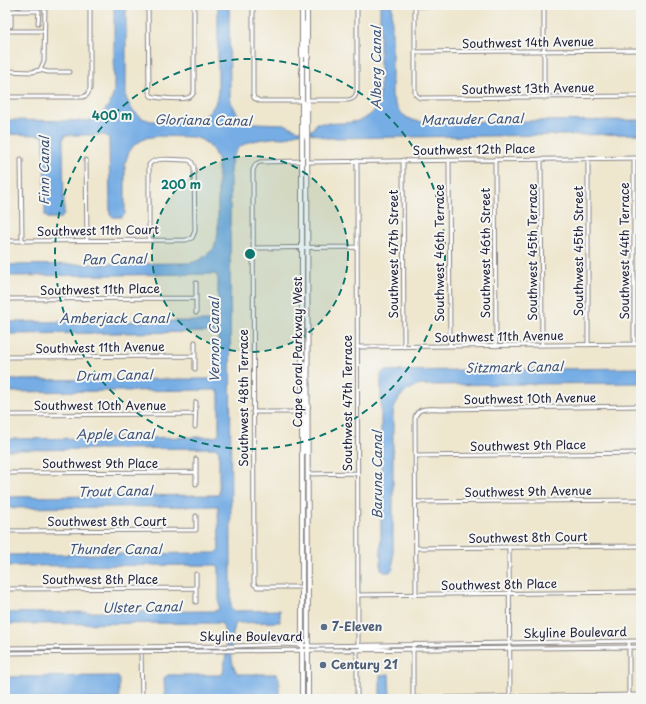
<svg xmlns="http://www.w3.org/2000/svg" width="646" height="704" font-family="'Playpen Sans',sans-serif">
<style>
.water{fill:#76ade5;stroke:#4c6890}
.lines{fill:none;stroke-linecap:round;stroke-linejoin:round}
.minor-casing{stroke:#888484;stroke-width:5}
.major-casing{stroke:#888484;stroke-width:6}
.minor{stroke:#fff;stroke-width:3}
.major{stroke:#fff;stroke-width:4}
.ring{fill:none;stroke:#0f766e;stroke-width:2;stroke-dasharray:7 5}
.service-dot{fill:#5c6f8a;stroke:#f6f6f2;stroke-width:1.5}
.labels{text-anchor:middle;stroke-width:4;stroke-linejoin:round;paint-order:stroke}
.street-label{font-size:12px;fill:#22223b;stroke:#f6f6f2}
.service-label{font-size:12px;font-weight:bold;fill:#4e5e75;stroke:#f6f6f2;text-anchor:start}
.water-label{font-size:13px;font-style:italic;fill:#3f5376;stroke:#f6f6f2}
.centre{fill:#0f766e;stroke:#f6f6f2;stroke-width:2}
.ring-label{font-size:12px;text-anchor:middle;font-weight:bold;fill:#0f766e;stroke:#f6f6f2;stroke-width:4;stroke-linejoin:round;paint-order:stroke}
</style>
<rect width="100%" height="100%" fill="#f6f6f2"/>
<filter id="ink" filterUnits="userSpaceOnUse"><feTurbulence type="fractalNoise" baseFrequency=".025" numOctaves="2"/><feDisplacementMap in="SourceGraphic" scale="8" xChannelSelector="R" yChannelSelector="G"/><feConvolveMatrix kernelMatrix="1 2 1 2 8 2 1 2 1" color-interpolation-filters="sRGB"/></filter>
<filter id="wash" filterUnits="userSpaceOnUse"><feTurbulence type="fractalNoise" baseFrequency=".012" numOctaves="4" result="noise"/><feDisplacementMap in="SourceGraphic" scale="16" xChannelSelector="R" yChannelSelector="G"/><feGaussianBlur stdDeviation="0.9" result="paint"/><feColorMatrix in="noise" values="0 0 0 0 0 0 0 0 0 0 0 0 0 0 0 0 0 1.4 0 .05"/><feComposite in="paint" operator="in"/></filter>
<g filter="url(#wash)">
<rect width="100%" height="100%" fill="#eee6cd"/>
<path class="water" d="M114,5H126V98L132,110L142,118L151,121H191L203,117L210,112L215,104L218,93V5H229L230,95L231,102L237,113L246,121L254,123L284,124L298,130H313L316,123C341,123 376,128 380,95V5H392V95C396,111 406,121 423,122L641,120V134L326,138C317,135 309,131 299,133C294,133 290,137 285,138C281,138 276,137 272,138C249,141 232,142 230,172L231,608L235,611L280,610V622L236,623C231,635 228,664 238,674H276L279,677V699H165L164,678L168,675H219L223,673C226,661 229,633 221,623L5,624V613L215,611L219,609V568L216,565L5,566V555L216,553L219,550L218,506L5,508V497L219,495V451L216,448L5,450V439L213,437L217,436L219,433V392L216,390L5,392V380L211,379L216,378L218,376V335L216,332L5,334V322L214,321L217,320L218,317V279L216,274L5,276V265L190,263L200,260L210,252L214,248L218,234V167L217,159L214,152L208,144L200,139L192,137L157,136L146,138L134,145L129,152L125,163V214L122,217H113L110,214L109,138L105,135H65L63,140L64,215L61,218H47L45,215L44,137L40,135L5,134V120L87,121C102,116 112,106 114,90Z
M641,368V383L422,385C407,387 395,398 393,414V569L390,572H384L381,569V374L384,371Z
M389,674L390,699H380V675Z
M117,676L119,679V699H5V677Z"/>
</g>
<g filter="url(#ink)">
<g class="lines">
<defs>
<path id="minor" d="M15,5L23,7H45
M148,5L149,92L151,96C158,98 186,101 191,96C192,95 194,92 194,91V5
M253,5V94L254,98L260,101H303L305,106V135L306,138
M415,5V92L416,95L420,98L641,96
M415,6L577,5
M5,11H39L38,23
M11,11V26
M5,31H44
M415,52L641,50
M40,70L44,61L45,5
M5,71L32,72L40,70L48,72H70
M5,97H83L87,95L90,89V5
M544,98V5
M308,100H348C354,99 355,97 357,92V5
M588,158V345
M634,158V344
M21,159L22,241
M495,159L496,346
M541,159L542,345
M86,160L87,240
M403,160L404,347
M449,160L450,346
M302,161L260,162L256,164L253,170L254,584L257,587H302
M357,161L358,645
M308,162L641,158
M5,241L186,240L192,238L195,231L194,167L191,161L188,160C178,160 154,156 149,165V240
M253,248L357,247
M196,283V313
M5,299L196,298
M195,342V369
M357,347L641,344
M5,357L195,356
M253,412H302
M5,415L195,414
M195,427L196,402
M415,456L641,453
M196,459V484
M5,473L196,472
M308,474L357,473
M415,502L641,500
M5,531L196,530V516
M509,547L510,698
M416,548L641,546
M196,574V602
M5,589L196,588
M416,594L415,418C417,406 431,409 440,409L641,406
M358,595L641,592
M629,641V699
M413,644V699
M5,648L236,646L284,644L314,646L641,641
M141,650L142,699
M357,651L364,647L388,646
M5,653L641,647
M413,698L641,695
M357,699V651"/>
<path id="major" d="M302,5V699
M307,5L308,699
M303,23L305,29V55L308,57
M303,370L305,376V405L308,407
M302,412L305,419V450L307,454"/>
</defs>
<use href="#minor" class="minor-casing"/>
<use href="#major" class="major-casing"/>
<use href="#minor" class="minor"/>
<use href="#major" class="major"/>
</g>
</g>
<circle cx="250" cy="254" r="98" fill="#0f766e" fill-opacity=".12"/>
<g class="ring">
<circle cx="250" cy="254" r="98"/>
<circle cx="250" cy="254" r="195"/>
</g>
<g class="service-dot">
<circle cx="324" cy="627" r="4"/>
<circle cx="323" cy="665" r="4"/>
</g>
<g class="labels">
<g class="street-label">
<text transform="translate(528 43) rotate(-1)" y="4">Southwest 14th Avenue</text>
<text transform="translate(528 89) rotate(-1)" y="4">Southwest 13th Avenue</text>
<text transform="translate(474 150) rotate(-1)" y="4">Southwest 12th Place</text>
<text transform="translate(98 231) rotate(-1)" y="4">Southwest 11th Court</text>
<text transform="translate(579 251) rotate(-90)" y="4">Southwest 45th Street</text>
<text transform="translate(625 251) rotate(-90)" y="4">Southwest 44th Terrace</text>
<text transform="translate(533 252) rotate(-90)" y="4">Southwest 45th Terrace</text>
<text transform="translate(440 253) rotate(-90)" y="4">Southwest 46th Terrace</text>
<text transform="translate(486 253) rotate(-90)" y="4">Southwest 46th Street</text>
<text transform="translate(394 254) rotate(-90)" y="4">Southwest 47th Street</text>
<text transform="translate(100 290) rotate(-1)" y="4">Southwest 11th Place</text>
<text transform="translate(499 337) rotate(-1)" y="4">Southwest 11th Avenue</text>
<text transform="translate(100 348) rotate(-1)" y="4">Southwest 11th Avenue</text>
<text transform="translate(298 352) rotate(-90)" y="4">Cape Coral Parkway West</text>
<text transform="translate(244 398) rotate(-90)" y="4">Southwest 48th Terrace</text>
<text transform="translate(530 399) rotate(-1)" y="4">Southwest 10th Avenue</text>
<text transform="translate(348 403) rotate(-90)" y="4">Southwest 47th Terrace</text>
<text x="100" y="410">Southwest 10th Avenue</text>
<text transform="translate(528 446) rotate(-1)" y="4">Southwest 9th Place</text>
<text x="100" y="468">Southwest 9th Place</text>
<text transform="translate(528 492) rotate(-1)" y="4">Southwest 9th Avenue</text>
<text x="107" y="526">Southwest 8th Court</text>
<text transform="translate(528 538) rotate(-1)" y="4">Southwest 8th Court</text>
<text x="100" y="584">Southwest 8th Place</text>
<text transform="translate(499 585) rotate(-1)" y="4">Southwest 8th Place</text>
<text transform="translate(575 633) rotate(-1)" y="4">Skyline Boulevard</text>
<text x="251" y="641">Skyline Boulevard</text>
</g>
<g class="service-label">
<text x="332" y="631">7-Eleven</text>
<text x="331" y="669">Century 21</text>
</g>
<g class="water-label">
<text transform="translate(376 68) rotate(-90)" y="5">Alberg Canal</text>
<text transform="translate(472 119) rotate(-1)" y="5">Marauder Canal</text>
<text transform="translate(203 120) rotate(1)" y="5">Gloriana Canal</text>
<text transform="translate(44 171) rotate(-90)" y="5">Finn Canal</text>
<text transform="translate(114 259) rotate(-1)" y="5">Pan Canal</text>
<text x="114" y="323">Amberjack Canal</text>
<text transform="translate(214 340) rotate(-90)" y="5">Vernon Canal</text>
<text transform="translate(514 367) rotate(-1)" y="5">Sitzmark Canal</text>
<text transform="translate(114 375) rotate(-1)" y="5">Drum Canal</text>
<text x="115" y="439">Apple Canal</text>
<text transform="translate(377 475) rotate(-90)" y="5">Baruna Canal</text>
<text transform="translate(115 491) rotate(-1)" y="5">Trout Canal</text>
<text x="115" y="554">Thunder Canal</text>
<text transform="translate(142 607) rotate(-1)" y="5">Ulster Canal</text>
</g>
</g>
<circle cx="250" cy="254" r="6" class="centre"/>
<g class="ring-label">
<text x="112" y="120">400 m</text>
<text x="181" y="189">200 m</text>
</g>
<rect width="646" height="704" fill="none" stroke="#f6f6f2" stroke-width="20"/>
</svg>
